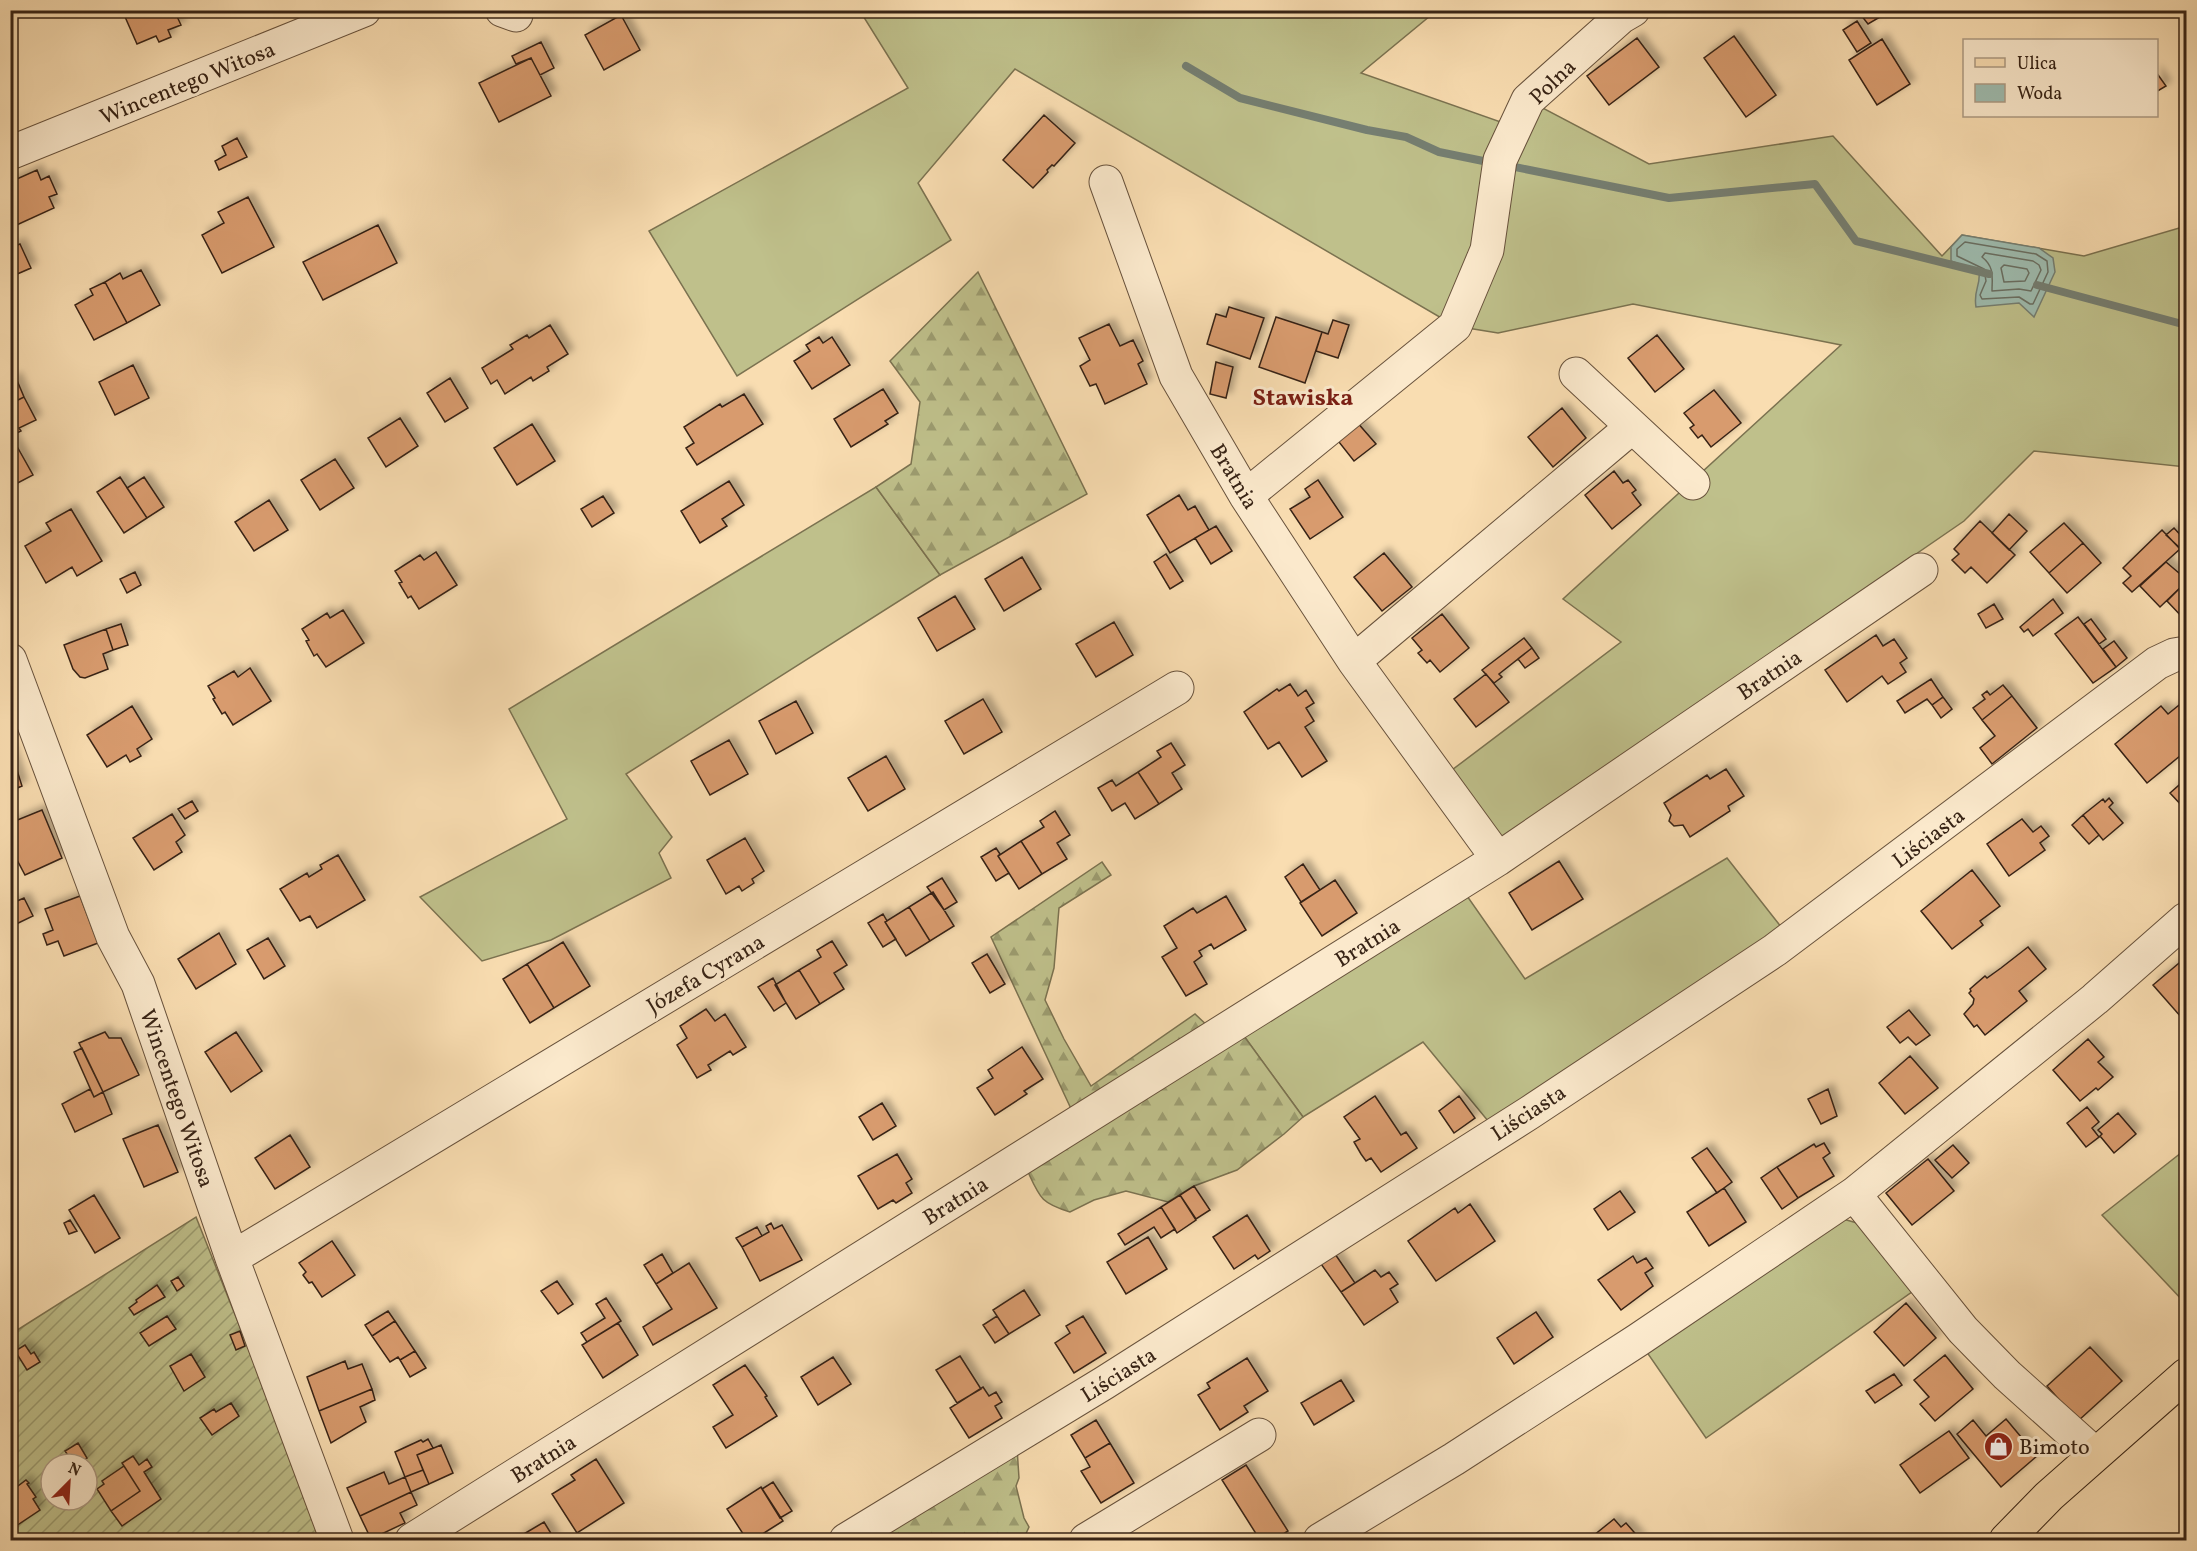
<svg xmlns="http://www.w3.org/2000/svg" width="2197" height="1551" font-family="Vollkorn,serif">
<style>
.grass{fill:#bfc08b;stroke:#7b7250;stroke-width:1.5}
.forest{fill:url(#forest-firs);stroke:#7b7250;stroke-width:1.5}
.garden{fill:url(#garden-furrows);stroke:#7b7250;stroke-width:1.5;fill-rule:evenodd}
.water{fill:#9ebbae;stroke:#757e71;stroke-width:1.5}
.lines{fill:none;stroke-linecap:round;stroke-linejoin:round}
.shore{stroke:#6a6f62;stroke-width:1.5}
.stream{stroke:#757e71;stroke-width:8}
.building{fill:#d89b6e;stroke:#372315;stroke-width:1.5;filter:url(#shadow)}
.minor-casing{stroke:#68523c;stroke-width:35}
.major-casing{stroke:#372315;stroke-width:35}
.minor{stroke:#fbe9cc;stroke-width:33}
.major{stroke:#f9ddb1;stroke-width:33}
.labels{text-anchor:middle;stroke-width:6;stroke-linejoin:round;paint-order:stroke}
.street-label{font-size:22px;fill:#372315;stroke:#fbe9cc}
.poi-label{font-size:22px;fill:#372315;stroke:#fbe9cc;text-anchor:start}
.neighbourhood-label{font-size:24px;font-weight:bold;fill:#7a1f14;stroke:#fbe9cc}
</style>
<defs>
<pattern id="forest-firs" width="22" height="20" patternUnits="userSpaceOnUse" patternTransform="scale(1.5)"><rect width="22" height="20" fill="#bfc08b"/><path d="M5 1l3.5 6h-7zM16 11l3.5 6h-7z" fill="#9c9c70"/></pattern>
<pattern id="garden-furrows" width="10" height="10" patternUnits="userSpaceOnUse" patternTransform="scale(1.5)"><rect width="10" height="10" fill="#bfc08b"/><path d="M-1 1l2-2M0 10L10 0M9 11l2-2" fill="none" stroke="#9c9c70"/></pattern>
<filter id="shadow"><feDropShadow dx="5.5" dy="-5.5" stdDeviation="3" flood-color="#0004"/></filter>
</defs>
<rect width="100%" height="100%" fill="#f9ddb1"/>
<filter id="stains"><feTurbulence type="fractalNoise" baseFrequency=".00333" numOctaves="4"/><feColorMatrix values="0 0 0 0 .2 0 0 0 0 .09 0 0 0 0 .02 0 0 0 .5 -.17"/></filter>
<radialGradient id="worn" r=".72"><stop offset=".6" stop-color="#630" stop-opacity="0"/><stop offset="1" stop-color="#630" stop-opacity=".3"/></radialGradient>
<path class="grass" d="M860,11H1436L1361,73L1509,125L1541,107L1649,164L1833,136L1942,256L1962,235L2084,256L2186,226V467L2034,451L1964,521L1538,814L1497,847L1448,773L1621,642L1563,599L1841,345L1633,304L1498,333L1455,326L1015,69L918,183L951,240L737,376L649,231L908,88Z
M876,487L940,575L626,774L672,837L659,853L671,878L551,940L482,961L420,897L567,819L509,709Z
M1727,858L1782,928L1493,1127L1423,1042L1303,1117L1241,1032L1465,893L1525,979Z
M2186,1149V1304L2102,1215Z
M1843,1219L1871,1227L1916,1289L1706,1438L1644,1348Z"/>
<path class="forest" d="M978,272L1087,494L940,575L876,487L911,464L920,402L890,361Z
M1102,862L1111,875L1059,908L1054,968L1045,1000L1064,1039L1091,1086L1195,1014L1211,1029L1073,1113L991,937Z
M1241,1032L1303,1117L1284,1134L1237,1170L1194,1186L1168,1202L1126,1191L1094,1200L1070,1212C1041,1203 1040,1198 1028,1172Z
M1017,1448L1019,1478L1016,1486L1024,1518L1029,1527L1023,1540H869Z"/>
<path class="garden" d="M196,1217L325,1540H11V1334ZM51,1464H87V1500H51Z"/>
<path class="water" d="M1962,235L2039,248L2053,258L2055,272L2034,317L2019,303L1976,307C1973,290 1981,286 1979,271L1951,261V247Z"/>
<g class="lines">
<path class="shore" d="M1965,242L2036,254L2047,261L2048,272L2033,304H2030L2019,297L1982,299L1980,295L1986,281L1984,269L1957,256V249Z
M1985,253L2033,261L2039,265L2041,270L2031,291L2019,289L1992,291C1992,278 1995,267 1982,257Z
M2004,265L2027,269L2029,273L2025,281L2004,282L2001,268Z"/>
<path class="stream" d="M1186,66L1240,98L1367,130L1406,137L1439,152L1493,163
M1505,165L1669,198L1815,184L1856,241L1989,274
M2037,285L2186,325"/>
</g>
<path class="building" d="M122,10H174L181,25L168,30L171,37L159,42L156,36L137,44Z
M1857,10H1876L1880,17L1868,24Z
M621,15L640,50L604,70L585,35Z
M1857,21L1871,43L1857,52L1843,30Z
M1734,36L1776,95L1746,117L1704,58Z
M1637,38L1659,67L1609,105L1587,76Z
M1882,39L1910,84L1877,105L1849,60Z
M541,42L554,68L540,75L531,58L516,64L512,56Z
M531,58L551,96L499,122L479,83Z
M2156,72L2166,86L2156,92Z
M1044,115L1075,143L1054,166L1052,165L1047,170L1048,172L1033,188L1003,160Z
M237,138L247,157L219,170L215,161L226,155L222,146Z
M37,170L41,180L49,176L57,194L49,197L54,208L10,228V182Z
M248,197L274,247L222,273L202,235L224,223L218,212Z
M378,225L397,263L323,300L303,262Z
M20,244L31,268L15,275L10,266V248Z
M141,270L160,305L127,323L105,282L120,273L123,279Z
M105,282L127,323L94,340L75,305L93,295L90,289Z
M1229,307L1264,318L1250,359L1207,344L1216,314L1226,317Z
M1276,317L1322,332L1305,383L1259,367Z
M1333,320L1349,325L1338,358L1316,351L1322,332L1328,334Z
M1109,324L1120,346L1133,340L1143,361L1138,364L1147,384L1105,404L1096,384L1090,386L1080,366L1090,360L1079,338Z
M550,325L568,354L547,367L549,371L533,381L531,377L505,394L497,380L491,384L482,368L513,349L510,345L527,335L529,338Z
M1657,335L1684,369L1655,392L1628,358Z
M819,337L823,343L832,337L850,365L812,389L794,361L810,351L806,345Z
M1216,362L1233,367L1226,398L1210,394Z
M133,365L149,398L115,415L99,382Z
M16,378L24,397L10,404V381Z
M450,378L468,408L445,422L427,393Z
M883,389L898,413L885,421L888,424L851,447L834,419Z
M1714,390L1741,423L1711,447L1702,435L1698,438L1690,428L1694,425L1684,413Z
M744,394L763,424L697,465L686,448L694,443L684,427L720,404L722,407Z
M24,397L36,420L19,428L21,431L13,435L10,434V404Z
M1562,408L1586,438L1553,467L1528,437Z
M400,418L418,446L386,467L368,438Z
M1356,421L1376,444L1354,461L1335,437Z
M532,424L555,461L517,485L494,448Z
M10,434L33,475L10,487Z
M335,459L354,488L320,510L301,480Z
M1614,471L1623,483L1628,480L1636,490L1632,493L1641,505L1612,529L1585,495Z
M120,477L147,518L124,533L97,492Z
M144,477L164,507L147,518L127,488Z
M1318,480L1343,517L1310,539L1290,509L1310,497L1305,489Z
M729,481L744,505L722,519L727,526L700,543L681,511Z
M1179,495L1188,510L1195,506L1209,530L1170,553L1147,515Z
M603,496L614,513L592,527L581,509Z
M269,500L288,530L254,551L235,522Z
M71,509L102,561L77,576L72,567L46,583L25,546L51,531L46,523Z
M2009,514L2027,531L2009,550L1992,533Z
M1980,521L2015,555L1987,583L1971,567L1965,573L1952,560L1959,554L1954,549Z
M2064,523L2083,543L2049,573L2030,552Z
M1216,526L1232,551L1211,564L1195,538Z
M2174,528L2186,541L2180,548L2166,535Z
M2162,530L2180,549L2132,592L2123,583L2131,576L2123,568Z
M2083,543L2101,563L2067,593L2049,573Z
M436,552L457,585L419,609L411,596L408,598L399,583L402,582L395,571L420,555L424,560Z
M1384,553L1412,587L1382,611L1354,577Z
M1166,554L1183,581L1170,589L1154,562Z
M1022,557L1041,589L1004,611L985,579Z
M2166,562L2179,573L2183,569L2186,572V582L2160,607L2140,586Z
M135,572L141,585L127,593L120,579Z
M2185,583L2186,617L2184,619L2167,601Z
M955,596L975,629L937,651L918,618Z
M2053,599L2063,613L2033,636L2028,629L2024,632L2020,627Z
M1994,604L2003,619L1986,628L1978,614Z
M343,610L364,643L326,667L317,654L314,656L306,641L309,640L302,629L327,613L330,618Z
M1442,614L1469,648L1440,672L1430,660L1427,663L1418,653L1422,650L1412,638Z
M2078,617L2116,667L2093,683L2055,634Z
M2091,619L2106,639L2099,644L2084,624Z
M1114,622L1133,655L1096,677L1076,644Z
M121,624L128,645L113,650L106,629Z
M106,629L113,650L103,654L108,669L85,678L80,677L73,669L64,645Z
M1876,635L1883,646L1894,639L1907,658L1900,663L1906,672L1888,684L1882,676L1847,702L1825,670Z
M1524,638L1532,648L1499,674L1502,677L1494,683L1482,670Z
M2114,641L2127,658L2116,667L2103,649Z
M1532,648L1539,658L1525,668L1518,659Z
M250,668L271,701L233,725L225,712L222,714L213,699L215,698L208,686L234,671L238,677Z
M1486,674L1509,702L1476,727L1454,699Z
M1931,679L1943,697L1932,705L1927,699L1905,713L1897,701Z
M1290,684L1298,696L1306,690L1314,703L1306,708L1314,721L1305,727L1327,761L1302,777L1279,742L1268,749L1244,712L1277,689L1279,691Z
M2003,685L2012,696L1982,720L1973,708L1985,699L1982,695L1987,691L1990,695Z
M2012,696L2037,728L1992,764L1980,748L1995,736L1982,720Z
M1943,697L1952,709L1941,718L1932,705Z
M983,699L1002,732L964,754L945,721Z
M796,701L813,733L776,754L759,721Z
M2184,701L2186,704V751L2147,783L2115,744L2161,706L2168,714Z
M132,706L152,739L137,749L141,756L130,762L126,755L107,767L87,735Z
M729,740L748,774L710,795L691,761Z
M1171,743L1185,765L1172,773L1182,789L1159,804L1138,772L1161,757L1157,751Z
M10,748L22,786L10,791Z
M886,756L905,789L868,811L848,778Z
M1726,769L1744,796L1728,806L1730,811L1690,837L1683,825L1674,826L1669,821L1671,815L1664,803L1707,775L1710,779Z
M1138,772L1159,804L1135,819L1125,803L1112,811L1098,788L1112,780L1116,786Z
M2186,779V804L2183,807L2170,793Z
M2109,798L2113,803L2109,807L2123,823L2103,840L2083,815L2103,799L2105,802Z
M192,801L198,811L185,819L178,809Z
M42,810L62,858L25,875L17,860L10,863V823Z
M1055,811L1070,835L1057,843L1067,859L1042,874L1021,841L1044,827L1040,821Z
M172,814L185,835L176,842L182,852L154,870L133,838Z
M2083,815L2099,835L2089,844L2072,825Z
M2022,819L2033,832L2041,826L2049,836L2040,843L2045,850L2009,876L1987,844Z
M745,838L764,871L752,879L754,883L742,891L739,886L726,894L707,860Z
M1021,841L1042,874L1019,889L998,856Z
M996,848L1000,854L998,856L1009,873L996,881L981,857Z
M338,855L365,900L317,928L310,916L300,921L280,889L307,873L309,877L322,869L320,865Z
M1559,861L1583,899L1532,930L1509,893Z
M1303,864L1320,890L1301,902L1285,877Z
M1972,870L2000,906L1980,921L1983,925L1952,949L1921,911Z
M942,878L957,902L944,910L927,887Z
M1335,880L1357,913L1322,936L1300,903Z
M933,892L954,926L930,941L909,907Z
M80,896L98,943L64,956L58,941L47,945L43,934L53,930L45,909Z
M1226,896L1246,930L1214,949L1211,944L1199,951L1202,956L1194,962L1207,984L1186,996L1162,957L1177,948L1164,926L1193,908L1197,913Z
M24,898L33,916L10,927V904Z
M909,907L930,941L906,956L885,922Z
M883,914L887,921L885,922L896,939L883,947L868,923Z
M219,933L236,964L196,989L178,959Z
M268,938L285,966L264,979L247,950Z
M832,941L847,965L834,973L844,989L820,1004L799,970L821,957L817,950Z
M563,942L590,986L554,1008L527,964Z
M2028,947L2046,969L2019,991L2027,1001L1985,1035L1977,1025L1974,1027L1964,1014L1973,1004L1974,999L1969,993L1971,991L1970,989L1985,976L1987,978L2001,968Z
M987,954L1005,984L990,993L972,963Z
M2185,958L2186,1012L2181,1017L2153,985Z
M527,964L554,1008L530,1023L503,979Z
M799,970L820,1004L796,1019L775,985Z
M773,978L786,1003L774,1011L758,987Z
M706,1009L715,1021L725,1014L746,1047L733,1055L730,1051L708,1065L711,1070L697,1078L677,1045L687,1038L680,1026Z
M1909,1010L1930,1035L1916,1045L1908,1037L1900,1043L1887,1027Z
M105,1032L109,1038H121L139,1075L103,1092L79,1043Z
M236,1032L262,1071L231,1092L205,1052Z
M2088,1039L2104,1057L2098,1062L2113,1077L2098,1090L2096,1088L2080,1101L2053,1070Z
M1022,1047L1043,1079L1024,1091L1027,1094L995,1115L977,1088L993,1078L988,1070Z
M82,1048L103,1092L94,1097L74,1052Z
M1910,1056L1938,1088L1905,1114L1879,1083Z
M90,1089L94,1097L103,1092L112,1114L75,1132L62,1104Z
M1828,1089L1837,1116L1821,1124L1808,1099Z
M1375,1096L1401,1135L1406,1132L1417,1148L1381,1172L1371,1158L1366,1161L1361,1154L1354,1142L1360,1139L1344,1117Z
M1459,1096L1475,1118L1454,1133L1439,1111Z
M882,1103L896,1126L873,1140L859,1117Z
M2087,1107L2099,1122L2092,1128L2099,1137L2086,1147L2067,1123Z
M2118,1113L2136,1134L2114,1153L2100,1136L2102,1134L2098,1130Z
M158,1125L178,1172L144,1187L123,1139Z
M290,1135L310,1167L275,1189L255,1158Z
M1824,1143L1830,1153L1823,1158L1834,1176L1798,1198L1777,1167L1814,1144L1816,1147Z
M1953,1145L1969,1163L1952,1178L1935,1160Z
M1707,1148L1732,1182L1717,1193L1692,1158Z
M897,1154L912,1179L906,1183L912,1193L896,1203L893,1200L878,1209L858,1176Z
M1928,1159L1954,1191L1912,1225L1886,1193Z
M1777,1167L1798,1198L1782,1209L1761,1178Z
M1194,1186L1210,1210L1196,1219L1180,1195Z
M1724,1188L1746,1222L1709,1246L1687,1212Z
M1620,1191L1635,1212L1608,1230L1594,1209Z
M94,1195L120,1238L95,1253L69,1210Z
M1180,1195L1196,1220L1177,1233L1161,1207Z
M1470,1204L1495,1241L1436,1281L1408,1241L1455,1208L1458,1213Z
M1161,1207L1175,1229L1161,1238L1154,1227L1125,1245L1118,1234Z
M1247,1215L1270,1251L1258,1259L1255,1255L1234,1269L1213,1237Z
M70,1220L77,1231L69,1234L64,1223Z
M771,1223L774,1229L782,1225L802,1260L760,1281L742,1247L769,1232L766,1226Z
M757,1227L762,1236L742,1247L736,1238Z
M1148,1237L1167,1269L1126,1294L1107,1262Z
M332,1241L355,1275L322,1297L312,1282L309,1283L303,1275L306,1272L299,1263Z
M662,1254L673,1273L656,1284L644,1265Z
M1335,1254L1355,1283L1341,1292L1321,1264Z
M1633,1256L1637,1263L1646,1258L1653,1268L1645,1273L1653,1286L1621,1310L1598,1280Z
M689,1263L717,1308L653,1345L643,1327L672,1309L656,1284Z
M1375,1270L1381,1277L1389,1272L1398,1284L1390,1289L1398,1302L1364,1325L1341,1292Z
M178,1277L184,1286L177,1291L171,1281Z
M557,1281L573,1304L558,1314L541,1291Z
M157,1285L165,1297L134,1315L129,1308L137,1302L136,1300Z
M1024,1290L1040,1315L1009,1334L993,1310Z
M606,1298L621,1321L587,1342L581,1333L605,1318L596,1304Z
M1906,1303L1936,1338L1904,1366L1874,1332Z
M388,1311L395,1321L372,1336L365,1325Z
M1536,1312L1553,1337L1514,1364L1497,1338Z
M167,1316L176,1329L149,1346L140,1333Z
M997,1316L1009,1334L995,1343L983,1325Z
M1083,1316L1106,1353L1074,1373L1055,1343L1070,1333L1066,1326Z
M395,1321L415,1351L400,1360L398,1357L390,1362L372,1336Z
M618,1323L638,1355L603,1378L582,1345Z
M240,1331L245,1346L236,1350L230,1335Z
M25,1345L31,1354L34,1352L40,1362L27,1370L15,1351Z
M2090,1347L2122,1381L2078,1421L2047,1386Z
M415,1351L426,1368L410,1377L400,1360Z
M191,1354L205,1377L184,1391L170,1366Z
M1945,1355L1973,1389L1935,1421L1920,1404L1929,1397L1914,1380Z
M960,1356L981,1389L957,1403L936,1370Z
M833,1357L851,1384L818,1405L801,1377Z
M1247,1358L1268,1391L1244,1406L1248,1412L1220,1430L1198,1395L1210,1388L1207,1383Z
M345,1361L348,1369L362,1364L372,1389L319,1411L307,1377Z
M745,1365L767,1396L765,1397L777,1416L726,1448L713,1427L733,1415L713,1385Z
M1894,1374L1902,1385L1875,1403L1866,1391Z
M1341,1380L1354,1401L1314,1425L1301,1403Z
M983,1387L989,1396L996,1392L1002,1402L995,1406L1002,1418L969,1438L950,1408Z
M372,1389L375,1400L360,1407L366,1422L331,1443L319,1411Z
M231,1403L239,1416L212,1435L200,1418L214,1409L216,1412Z
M2006,1419L2037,1456L2001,1487L1957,1434L1973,1420L1986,1436Z
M1096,1420L1110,1443L1085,1458L1071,1435Z
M1949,1431L1969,1458L1920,1493L1900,1465Z
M428,1439L433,1448L417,1455L423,1470L405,1477L395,1452L421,1440L423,1442Z
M78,1443L87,1458L78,1464H74L65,1451Z
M1110,1443L1134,1483L1101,1503L1081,1471L1090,1467L1085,1458Z
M441,1445L453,1473L429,1484L417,1455Z
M133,1456L139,1465L147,1459L152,1467L144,1472L161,1499L122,1526L111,1511L140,1491L122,1463Z
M596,1459L624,1503L577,1533L552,1494L575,1480L571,1475Z
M1246,1465L1288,1531L1274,1540H1260L1222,1480Z
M124,1466L140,1491L111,1511L97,1489L104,1484L102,1481Z
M423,1470L429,1484L411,1492L405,1477Z
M384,1472L389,1484L405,1477L411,1492L360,1516L347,1488Z
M26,1480L29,1483L27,1484L36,1497L33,1499L40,1510L16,1526L10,1519V1492Z
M773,1482L792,1511L780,1518L762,1489Z
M761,1487L783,1521L753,1540H747L727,1509Z
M411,1492L417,1505L400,1513L405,1523L371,1539L360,1516Z
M1614,1519L1621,1527L1626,1523L1641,1540H1588Z
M544,1522L555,1540H519L517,1538Z"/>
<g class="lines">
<defs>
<path id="minor" d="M502,10L516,15
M10,153L364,10
M1106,182L1176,376L1246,496L1354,661L1498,859
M1576,374L1693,483
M1246,496L1455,326L1487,250L1500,160L1528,100L1621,17L1633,10
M10,660L113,937L138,984L232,1258L337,1540
M1354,661L1632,427
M1854,1194L1963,1330L2007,1375L2095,1454
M232,1258L1177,688
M412,1540L1498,859L1921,570
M846,1540L1104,1383L1529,1113L1775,950L2157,663L2174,655L2186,653
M1086,1540L1259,1435
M1320,1540L1454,1459L1638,1340L1854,1194L2095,999L2186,919"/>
<path id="major" d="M2006,1540L2049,1496L2186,1375"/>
</defs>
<use href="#minor" class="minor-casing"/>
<use href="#major" class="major-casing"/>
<use href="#minor" class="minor"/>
<use href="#major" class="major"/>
</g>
<defs>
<symbol id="shop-disc" viewBox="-11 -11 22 22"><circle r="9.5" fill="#8f2418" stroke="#fbe9cc"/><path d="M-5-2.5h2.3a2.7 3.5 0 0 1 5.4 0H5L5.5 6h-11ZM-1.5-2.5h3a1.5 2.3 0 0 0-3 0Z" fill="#fff"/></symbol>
</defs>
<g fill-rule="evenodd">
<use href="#shop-disc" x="1982" y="1430" width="33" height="33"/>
</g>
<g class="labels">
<g class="street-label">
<text transform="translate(1552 81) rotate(-44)" y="8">Polna</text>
<text transform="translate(187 82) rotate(-22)" y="8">Wincentego Witosa</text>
<text transform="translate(1235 476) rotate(59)" y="8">Bratnia</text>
<text transform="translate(1769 674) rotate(-34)" y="8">Bratnia</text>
<text transform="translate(1928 837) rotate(-37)" y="8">Liściasta</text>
<text transform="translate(1367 942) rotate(-32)" y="8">Bratnia</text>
<text transform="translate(705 973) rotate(-31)" y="8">Józefa Cyrana</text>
<text transform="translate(178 1098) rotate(71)" y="8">Wincentego Witosa</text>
<text transform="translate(1528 1112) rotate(-33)" y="8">Liściasta</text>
<text transform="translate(955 1200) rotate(-32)" y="8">Bratnia</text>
<text transform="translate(1118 1374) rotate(-32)" y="8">Liściasta</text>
<text transform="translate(543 1458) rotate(-32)" y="8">Bratnia</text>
</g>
<g class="poi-label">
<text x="2019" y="1454">Bimoto</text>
</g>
<g class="neighbourhood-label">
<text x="1303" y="405">Stawiska</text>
</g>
</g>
<rect width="2197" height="1551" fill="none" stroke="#f9ddb1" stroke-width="36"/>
<rect x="12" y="12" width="2173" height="1527" fill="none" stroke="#372315" stroke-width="3"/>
<rect x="18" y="18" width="2161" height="1515" fill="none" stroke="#372315" stroke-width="1.5"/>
<rect x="1963" y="39" width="195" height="78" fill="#fbe9cc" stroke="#ad9a83" stroke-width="1.5"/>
<rect x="1975" y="58" width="30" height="9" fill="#f9ddb1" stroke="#ad9a83" stroke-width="1.5"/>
<text x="2017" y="69" font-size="18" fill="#372315">Ulica</text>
<rect x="1975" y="84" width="30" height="18" fill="#9ebbae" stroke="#ad9a83" stroke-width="1.5"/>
<text x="2017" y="99" font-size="18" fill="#372315">Woda</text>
<g transform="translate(69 1482) rotate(24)"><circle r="28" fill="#fbe9cc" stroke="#ad9a83" stroke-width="1.5"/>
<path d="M0-4.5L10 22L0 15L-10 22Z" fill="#8f2418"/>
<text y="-9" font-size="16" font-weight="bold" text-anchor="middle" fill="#372315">N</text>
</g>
<rect width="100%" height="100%" filter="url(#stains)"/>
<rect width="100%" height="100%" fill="url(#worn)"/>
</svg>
